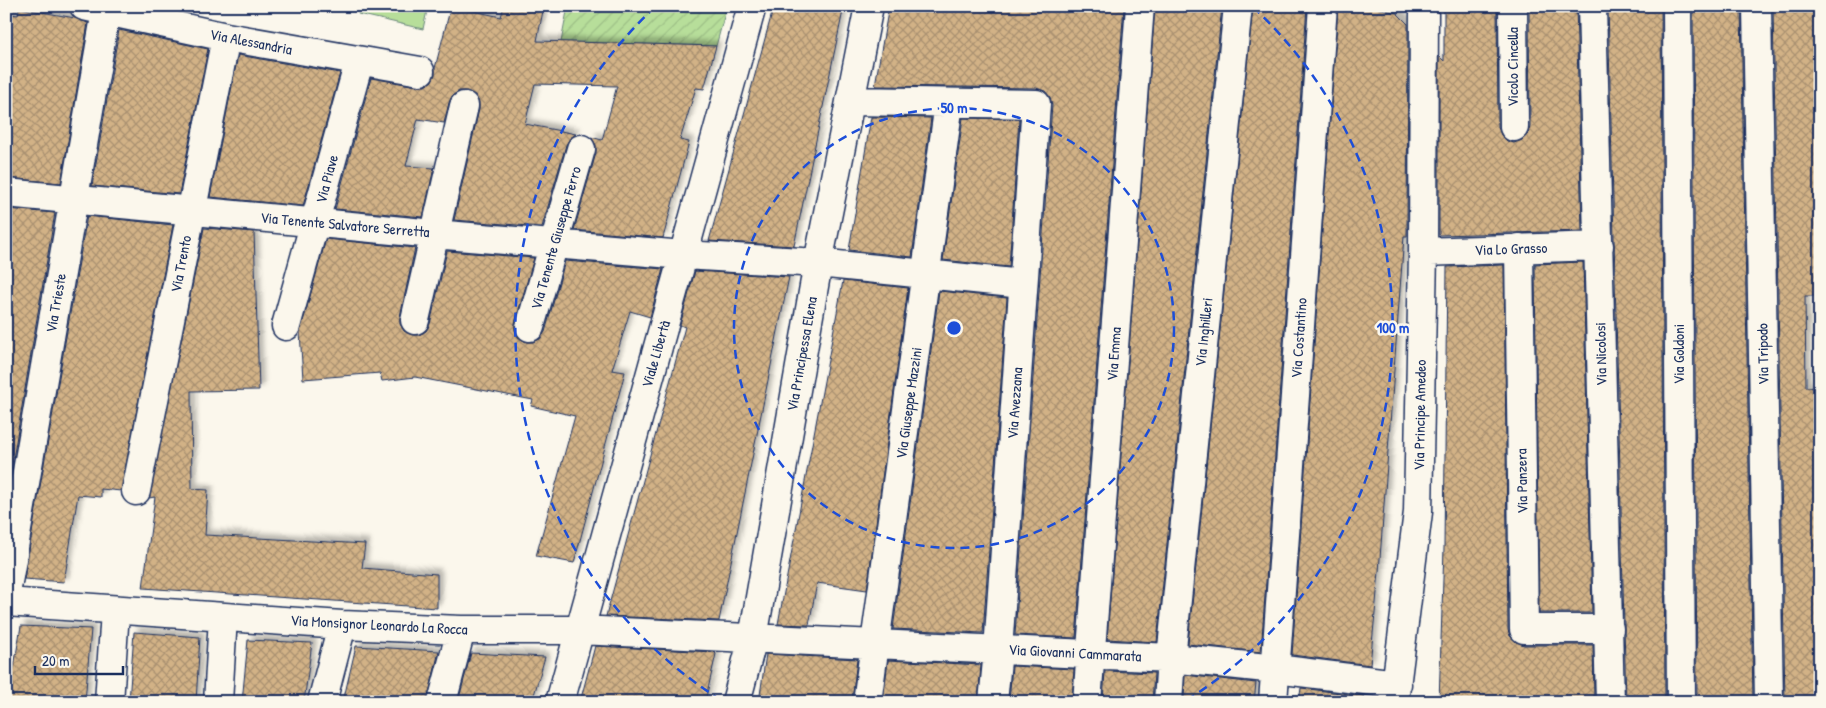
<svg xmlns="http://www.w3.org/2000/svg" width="1826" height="708" font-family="'Patrick Hand',sans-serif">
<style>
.green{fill:#b7de9a;stroke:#69867c}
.garden{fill:url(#garden-furrows);stroke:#69867c}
.building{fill:url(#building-cross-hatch);stroke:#1b2f5e;filter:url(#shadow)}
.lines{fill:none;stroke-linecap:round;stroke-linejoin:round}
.minor-casing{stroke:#1b2f5e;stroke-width:31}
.minor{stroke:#fbf7ec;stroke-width:28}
.ring{fill:none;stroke:#1d4ed8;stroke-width:2.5;stroke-dasharray:9 6}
.labels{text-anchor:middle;stroke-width:5;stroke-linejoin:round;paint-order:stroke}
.street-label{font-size:15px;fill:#1b2f5e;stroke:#fbf7ec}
.centre{fill:#1d4ed8;stroke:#fbf7ec;stroke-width:2.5}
.ring-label{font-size:15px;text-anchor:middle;font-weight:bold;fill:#1d4ed8;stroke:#fbf7ec;stroke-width:5;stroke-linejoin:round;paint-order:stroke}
</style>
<defs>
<pattern id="garden-furrows" width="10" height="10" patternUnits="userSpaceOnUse" patternTransform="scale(1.25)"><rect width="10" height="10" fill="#b7de9a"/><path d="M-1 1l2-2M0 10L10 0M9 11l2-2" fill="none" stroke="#9dbf87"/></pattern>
<pattern id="building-cross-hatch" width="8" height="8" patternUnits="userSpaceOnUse" patternTransform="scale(1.25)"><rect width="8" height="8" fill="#d2b286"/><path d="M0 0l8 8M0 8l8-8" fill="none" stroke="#aa9171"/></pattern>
<filter id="shadow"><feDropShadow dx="4.5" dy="-4.5" stdDeviation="2.5" flood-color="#0004"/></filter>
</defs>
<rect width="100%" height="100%" fill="#fbf7ec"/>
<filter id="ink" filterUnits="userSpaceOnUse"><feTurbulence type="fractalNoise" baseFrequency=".02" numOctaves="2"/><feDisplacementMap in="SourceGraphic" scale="10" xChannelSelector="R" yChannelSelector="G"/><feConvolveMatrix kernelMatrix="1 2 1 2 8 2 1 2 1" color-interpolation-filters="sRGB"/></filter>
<g filter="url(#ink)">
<path class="green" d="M360,6H428L423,29L358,14Z"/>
<path class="garden" d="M568,6H727L716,46L561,42Z"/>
<path class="building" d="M451,6L501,17L504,6H544L537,41L716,46L704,89L696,88L680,140L689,142L663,238L574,230L596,153V145L591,137L602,140L617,86L535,84L525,124L576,134L570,138L566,145L542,227L454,220L479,109V102L475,95L467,91H459L452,96L449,103L444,123L418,119L406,166L434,168L423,217L335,209L371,78L417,86H425L432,81L435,74V68Z
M774,6H844L794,246L709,241Z
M889,6H1124L1076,638L1015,635L1052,105L1050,97L1045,91L1036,88L877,86L875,85Z
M1155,6H1222L1157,642L1107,639Z
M1253,6H1307L1261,652L1188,644Z
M1338,6H1370L1397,13L1408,24L1407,236H1404L1379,572L1370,665L1292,655Z
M1444,6H1497L1498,127L1501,135L1507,141L1514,143L1522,140L1528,134L1530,127L1529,6H1576L1582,231L1439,235V56L1444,61Z
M1608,6H1661L1665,702H1626Z
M1693,6H1741L1753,702H1697Z
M1773,6H1820V296H1805L1806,387L1820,388V702H1785Z
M19,8L75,18L88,23L61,183L6,178V13L18,15Z
M119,30L208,49L179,194L92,186Z
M238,55L340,73L303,206L210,197Z
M871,117L931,118L912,257L849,250Z
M963,118L1019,119L1009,267L943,260Z
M6,209L55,213L6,500Z
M87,216L173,225L121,491L101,489V497L78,495L64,582L24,579Z
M204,228L254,232L259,390L191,391L192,489L208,490L205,535L365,544L362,568L437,574V608L143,588L155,497L149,498Z
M326,239L415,248L400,317V324L404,331L412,335H419L426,331L430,324L447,251L534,258L515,323V330L518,337L526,342H533L540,339L545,332L565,261L663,269L650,317L630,311L612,370L625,372L574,563L536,556L575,416L531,406L533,400L415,377L382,381L380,373L303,379L300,332Z
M1583,262L1592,613H1539L1535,264Z
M1504,265L1508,630L1510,636L1516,642L1524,645H1593L1594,702H1439L1444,548L1447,267Z
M695,271L789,277L719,621L606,616L685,327L680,325Z
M843,281L908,288L867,590L817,583L809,625L778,624Z
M939,291L1007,298L983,633L893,629Z
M21,626L91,629L85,702H8Z
M134,632L200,637L196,702H129Z
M248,640L312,643L304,702H242Z
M356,646L439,651L427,702H343Z
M595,646L714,652L716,654L705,702H580Z
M471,653L545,657L532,702H458Z
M766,654L857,659L852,702H759Z
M888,660L981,665L978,702H883Z
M1012,666L1074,669L1072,702H1009Z
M1105,671L1154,673L1152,702H1103Z
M1185,675L1256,683L1254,702H1184Z
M1301,688L1364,696L1363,702H1299Z"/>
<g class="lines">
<defs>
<path id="minor" d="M84,6L226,37L420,71
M1513,6L1514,127
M1592,6L1610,702
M1677,6L1681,702
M1757,6L1769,702
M850,101L1036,104L998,650L993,702
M6,193L434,234L684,255L818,263L1023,284
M1519,248L1524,629H1609
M1423,252L1599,246
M415,320L464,106
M286,326L359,62
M530,327L581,149
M136,491L226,37
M6,594L106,11
M6,602L342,625L461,630H579L1171,658L1276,669L1397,684
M109,702L115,611
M218,702L223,617
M322,702L342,625
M442,702L461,630
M560,702L752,6
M736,702L753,638L818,263L869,6
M867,702L949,103
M1087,702L1140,6
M1168,702L1171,658L1238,6
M1273,702L1323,6
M1394,702L1418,512L1423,252L1424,6"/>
</defs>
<use href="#minor" class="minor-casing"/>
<use href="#minor" class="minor"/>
</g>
</g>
<g class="ring">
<circle cx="954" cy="328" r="220"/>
<path d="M721 700A439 439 0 0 1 655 7M1253 7A439 439 0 0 1 1187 700"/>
</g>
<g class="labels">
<g class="street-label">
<text transform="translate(251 42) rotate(11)" y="5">Via Alessandria</text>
<text transform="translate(1513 67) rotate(-90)" y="5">Vicolo Cincella</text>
<text transform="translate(327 179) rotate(-75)" y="5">Via Piave</text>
<text transform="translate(345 225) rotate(5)" y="5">Via Tenente Salvatore Serretta</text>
<text transform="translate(556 238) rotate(-74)" y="5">Via Tenente Giuseppe Ferro</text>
<text transform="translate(1511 249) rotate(-2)" y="5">Via Lo Grasso</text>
<text transform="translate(181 264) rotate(-79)" y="5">Via Trento</text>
<text transform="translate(56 303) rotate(-80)" y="5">Via Trieste</text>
<text transform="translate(1204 332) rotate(-84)" y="5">Via Inghilleri</text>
<text transform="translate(1299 338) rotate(-86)" y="5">Via Costantino</text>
<text transform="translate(656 354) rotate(-74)" y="5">Viale Libertà</text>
<text transform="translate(802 354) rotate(-80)" y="5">Via Principessa Elena</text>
<text transform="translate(1114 354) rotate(-86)" y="5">Via Emma</text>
<text transform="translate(1601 354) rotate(-91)" y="5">Via Nicolosi</text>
<text transform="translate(1679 354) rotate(-90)" y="5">Via Goldoni</text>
<text transform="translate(1763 354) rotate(-91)" y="5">Via Tripodo</text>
<text transform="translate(909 403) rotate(-82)" y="5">Via Giuseppe Mazzini</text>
<text transform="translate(1015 403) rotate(-86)" y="5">Via Avezzana</text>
<text transform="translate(1420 415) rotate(-89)" y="5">Via Principe Amedeo</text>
<text transform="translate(1522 481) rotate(-91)" y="5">Via Panzera</text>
<text transform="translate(379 625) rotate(3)" y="5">Via Monsignor Leonardo La Rocca</text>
<text transform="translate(1075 653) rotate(3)" y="5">Via Giovanni Cammarata</text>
</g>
</g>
<circle cx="954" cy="328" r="8" class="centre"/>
<g class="ring-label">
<text x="954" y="113">50 m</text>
<text x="1393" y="333">100 m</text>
</g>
<rect width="1826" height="708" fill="none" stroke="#fbf7ec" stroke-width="25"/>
<rect x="12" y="12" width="1801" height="683" fill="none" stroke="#1b2f5e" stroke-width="2" filter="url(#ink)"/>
<path d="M35 666v8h88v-8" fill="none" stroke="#1b2f5e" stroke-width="2.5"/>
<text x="42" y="666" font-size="15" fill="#1b2f5e" stroke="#fbf7ec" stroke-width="4" paint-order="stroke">20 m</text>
</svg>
